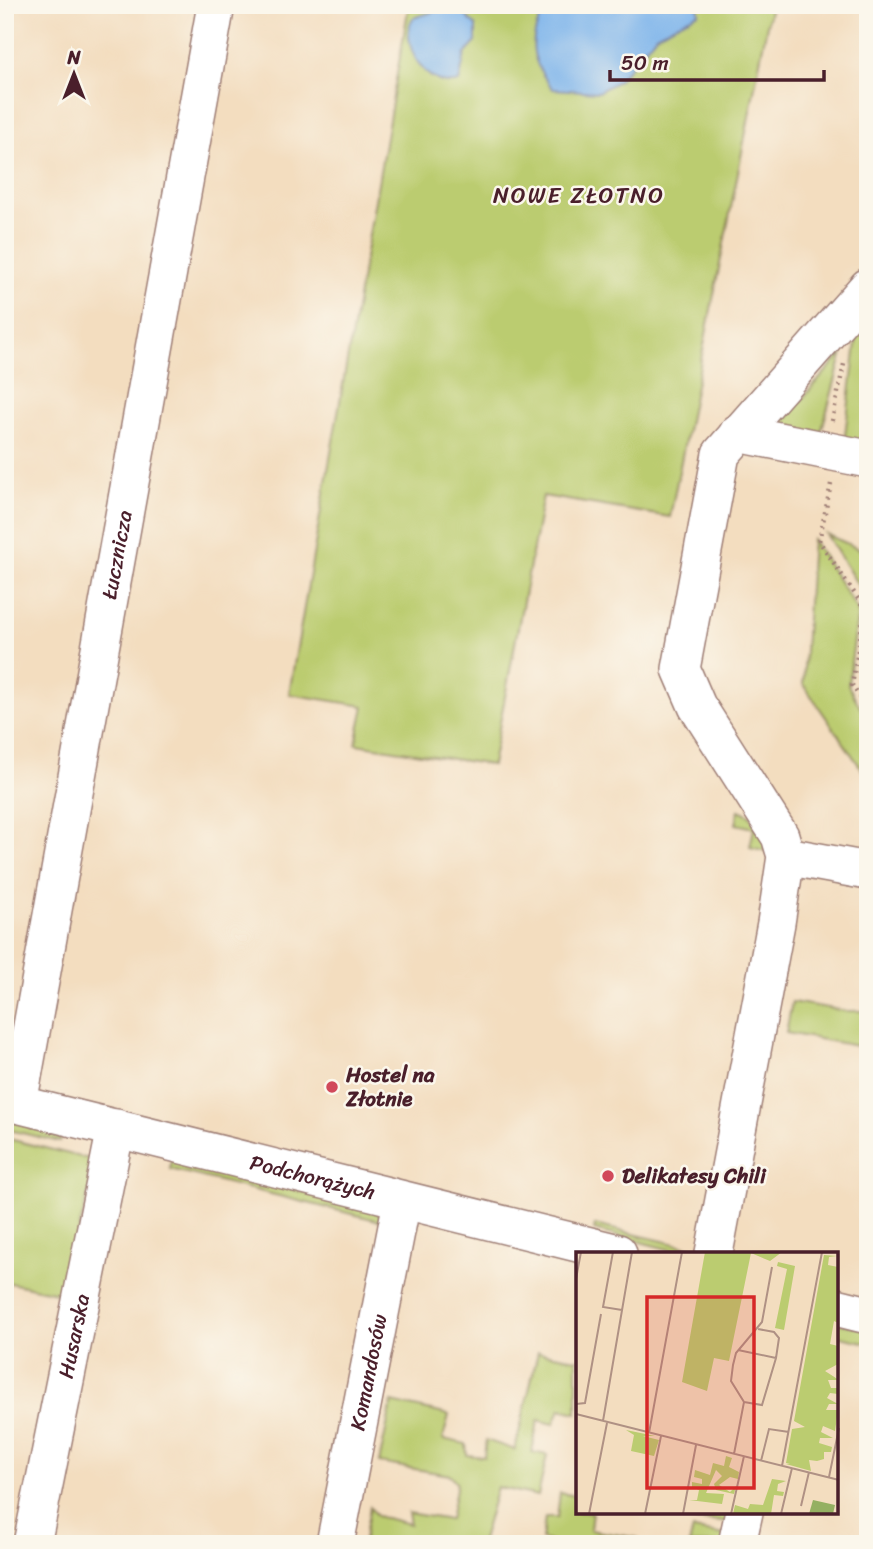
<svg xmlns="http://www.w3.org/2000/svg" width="873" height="1549" font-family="Sriracha,sans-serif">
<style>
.green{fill:#bbcc70;stroke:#82764e;stroke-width:2}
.water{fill:#7cb3eb;stroke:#63698b;stroke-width:2}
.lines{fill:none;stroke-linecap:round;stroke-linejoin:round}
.minor-casing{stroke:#9e7e75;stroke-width:40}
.path{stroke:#9e7e75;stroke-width:4.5;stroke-dasharray:2 5;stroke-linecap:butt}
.minor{stroke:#fff;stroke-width:37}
.poi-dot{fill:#d1495b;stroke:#fbf7ec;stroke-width:2.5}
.labels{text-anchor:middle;stroke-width:5;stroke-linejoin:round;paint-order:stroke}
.street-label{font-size:21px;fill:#4a1f2b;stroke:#fbf7ec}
.poi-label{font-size:21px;font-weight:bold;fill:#4a1f2b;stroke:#fbf7ec;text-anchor:start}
.neighbourhood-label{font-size:23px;letter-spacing:2px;fill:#4a1f2b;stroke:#fbf7ec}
.inset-road{fill:none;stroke:#af9184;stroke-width:2}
.view{fill:#d62828;fill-opacity:0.15;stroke:#d62828;stroke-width:3.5}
.inset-edge{fill:none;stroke:#4a1f2b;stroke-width:3.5}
</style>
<rect width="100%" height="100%" fill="#fbf7ec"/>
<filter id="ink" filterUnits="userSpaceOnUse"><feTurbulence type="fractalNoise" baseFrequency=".0143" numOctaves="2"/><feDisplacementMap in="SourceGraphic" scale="14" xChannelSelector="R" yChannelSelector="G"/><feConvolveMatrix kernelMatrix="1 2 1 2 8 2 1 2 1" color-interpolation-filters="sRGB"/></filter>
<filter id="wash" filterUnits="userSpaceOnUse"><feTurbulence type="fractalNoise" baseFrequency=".00686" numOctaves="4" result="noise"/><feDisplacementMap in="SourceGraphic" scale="28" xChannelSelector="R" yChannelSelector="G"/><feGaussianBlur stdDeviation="1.57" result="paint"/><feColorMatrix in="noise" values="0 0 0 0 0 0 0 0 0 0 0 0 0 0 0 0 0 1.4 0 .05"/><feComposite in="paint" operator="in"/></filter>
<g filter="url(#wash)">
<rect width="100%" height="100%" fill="#f3ddbf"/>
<path class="green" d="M409,5H771L670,517L543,496L492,765L356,744L364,706L289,694Z
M868,323V448L844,444L857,335Z
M843,352L819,440L775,430Z
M826,534L868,553V601Z
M812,539L858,611L848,685L868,721V778L803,684Z
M739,810L750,815L771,852L750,847L754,828L736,824Z
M792,1002L846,1011H868V1048L786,1033Z
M5,1113L64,1128L60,1142L5,1129Z
M5,1138L97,1161L62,1294L5,1282Z
M172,1159L376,1210L384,1222L170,1169Z
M595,1225L693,1248L679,1252L594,1230Z
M836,1323L868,1329V1343L836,1336Z
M538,1352L577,1359V1413L560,1409L554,1424L538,1420L532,1452L547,1455L538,1496L497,1487L481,1544H363L370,1507L377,1516L410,1524L408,1513L450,1520L457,1483L450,1475L379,1463L392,1402L449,1415L443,1439L466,1444L467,1455L484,1457L486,1440L515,1450Z
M560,1493L577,1496V1512H592L590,1530L638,1538L637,1544H558L542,1539L545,1517H557Z
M695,1512H728L727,1522L692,1520Z
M693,1530L726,1535L724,1544H689Z"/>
<path class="water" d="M552,5H698L699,13L657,34L618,81L598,92L553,89C530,61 527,40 545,8Z
M439,10L462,12L476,26V42L465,54L459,82C427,92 398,43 413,18Z"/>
</g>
<g filter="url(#ink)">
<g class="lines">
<defs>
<g id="minor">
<path d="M738,433L868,459"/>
<path d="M786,856L868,871"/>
<path id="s1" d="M5,1101L618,1253"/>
<path id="s2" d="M18,1104L216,5"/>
<path d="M714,1253L776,923L786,856L780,836L697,706L681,669L721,454L868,287"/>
<path d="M836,1307L868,1315"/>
<path id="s3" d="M32,1544L116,1128"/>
<path id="s4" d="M335,1544L402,1201"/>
<path d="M737,1544L744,1512"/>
</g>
</defs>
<use href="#minor" class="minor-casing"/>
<path class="path" d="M832,421L844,364
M831,484L819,541L865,609L852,685L868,711"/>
<use href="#minor" class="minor"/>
</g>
</g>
<g class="poi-dot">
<circle cx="332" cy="1087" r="7"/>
<circle cx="608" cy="1176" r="7"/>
</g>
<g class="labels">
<g class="street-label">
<text dy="7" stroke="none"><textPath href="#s2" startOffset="558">Łucznicza</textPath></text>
<text dy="7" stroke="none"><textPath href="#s1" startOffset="317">Podchorążych</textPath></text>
<text dy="7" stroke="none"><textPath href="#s3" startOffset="212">Husarska</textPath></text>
<text dy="7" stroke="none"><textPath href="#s4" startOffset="175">Komandosów</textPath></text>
</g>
<g class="poi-label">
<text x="346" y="1082">Hostel na<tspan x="346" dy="24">Złotnie</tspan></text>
<text x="622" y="1183">Delikatesy Chili</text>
</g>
<g class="neighbourhood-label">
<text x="579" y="203">NOWE ZŁOTNO</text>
</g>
</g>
<g transform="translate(576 1252)">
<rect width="262" height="262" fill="#f3ddbf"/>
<path d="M129,0H206L194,9L175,1L153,109L138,106L131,139L106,130ZM248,3L261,4L253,5L252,13L262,15V71L258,69L254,92L262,94V112L249,119L263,128H252L255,136H262V142L254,141L251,146L262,152H253L250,158H262L259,179L247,174L245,180L257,186H244L243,191L256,195L255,200H248V207L241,209L233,208L235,219L210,212H214L210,211L216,177L229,175L218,169ZM202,10L219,14L208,78L199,76L211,17L201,14ZM50,178L79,184H67L83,188L78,204L55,199L58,183ZM150,204L156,206L153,215L163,220L162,227L154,225L143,233L154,240L160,234L158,242L140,238L138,232L146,224L140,218L130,241L148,242L146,252L113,248H121L123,238L116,235V230L126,232V227L118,225L119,218L134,223L137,211L148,214ZM196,227L210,229L202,232L201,239L208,240L207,244L198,243L195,262H157L159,253L172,257L174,252L187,253Z" fill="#bbcc70"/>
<path d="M237,248L259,253L257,262H233Z" fill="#94b062"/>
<path class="inset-road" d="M37,0L27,55L46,58M0,27L5,0M162,98L200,106M168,150L186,153L200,106L203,86L198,80L182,77M0,152L9,151L25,62M0,162L263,228M27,169L56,0M73,181L106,0M158,202L168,150L155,129L157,113L160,101L186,70L196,15M185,209L193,177L213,180M206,214L246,0M253,225L263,176M225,254L233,220M13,262L31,171M69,262L85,184M107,262L120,193M155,262L168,204M205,262L216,216"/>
<path class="view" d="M71,45H178V236H71Z"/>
<rect width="262" height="262" class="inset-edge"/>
</g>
<rect width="873" height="1549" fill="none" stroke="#fbf7ec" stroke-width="28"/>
<g transform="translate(74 74)" stroke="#fbf7ec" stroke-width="5" paint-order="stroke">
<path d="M0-5L12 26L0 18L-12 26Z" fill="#4a1f2b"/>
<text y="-10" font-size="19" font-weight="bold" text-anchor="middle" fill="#4a1f2b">N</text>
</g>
<path d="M610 70v10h214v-10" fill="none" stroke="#4a1f2b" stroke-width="3.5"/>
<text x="621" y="70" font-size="21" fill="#4a1f2b" stroke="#fbf7ec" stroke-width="5" paint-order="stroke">50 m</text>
</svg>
